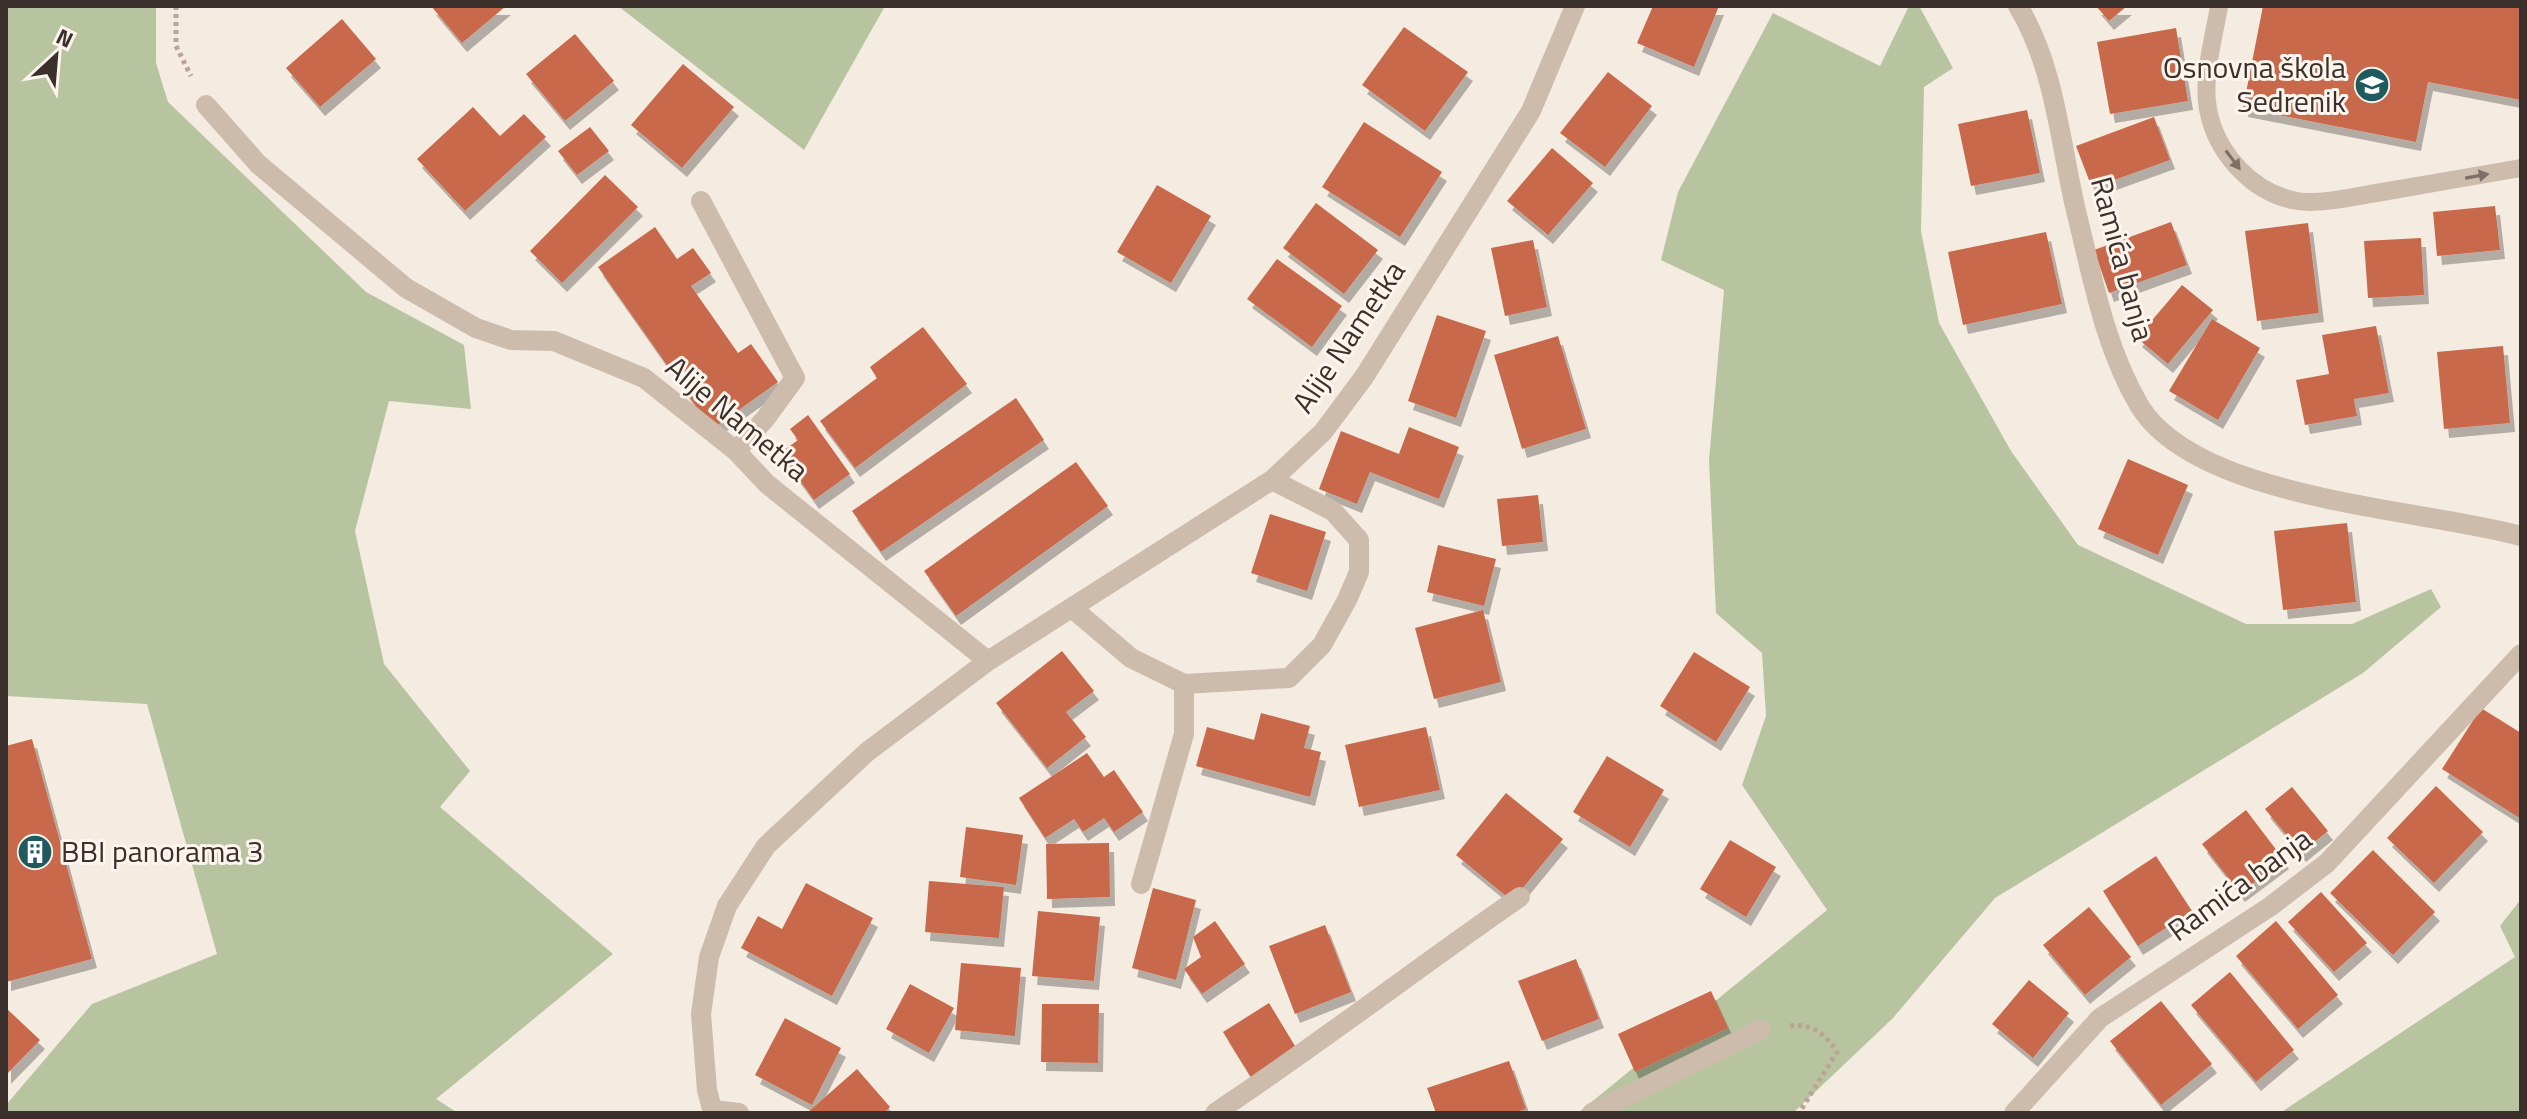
<svg xmlns="http://www.w3.org/2000/svg" width="2527" height="1119" font-family="'Titillium Web',sans-serif">
<style>
.green{fill:#b8c4a0}
.building{fill:#c8694b;filter:url(#shadow)}
.lines{fill:none;stroke-linecap:round;stroke-linejoin:round}
.path{stroke:#b9a596;stroke-width:5;stroke-dasharray:4 4;stroke-linecap:butt}
.service{stroke:#cdbbac;stroke-width:18}
.minor{stroke:#cdbbac;stroke-width:20}
.oneway{fill:#7d6f65}
.labels{text-anchor:middle;stroke-width:6;stroke-linejoin:round;paint-order:stroke}
.poi-label{font-size:30px;fill:#3b302b;stroke:#fbf5ee;text-anchor:end}
.street-label{font-size:30px;fill:#3b302b;stroke:#fbf5ee}
</style>
<defs>
<filter id="shadow"><feDropShadow dx="5" dy="9" stdDeviation="0" flood-color="#0004"/></filter>
</defs>
<rect width="100%" height="100%" fill="#f4ebe1"/>
<path class="green" d="M6,6H156V63L168,102L366,292L464,345L471,409L389,401L355,531L384,664L470,771L440,807L613,954L436,1099L458,1113H6V1105L92,1004L217,954L147,704L6,696Z
M618,6H885L804,150Z
M1909,6H1919L1953,68L1924,87L1921,231L1939,323L2011,451L2078,545L2246,624H2352L2431,589L2441,607L2363,673L1995,898L1893,1018L1793,1113H1578L1827,910L1742,785L1766,716L1762,653L1716,613L1709,460L1724,290L1661,260L1678,192L1773,13L1880,66Z
M2521,899V1113H2280L2515,957L2500,926Z"/>
<path class="building" d="M431,6H506L462,43Z
M1653,6H1719L1694,67L1637,43Z
M2096,6H2127L2109,21Z
M2263,6H2521V100L2428,82L2416,142L2243,108Z
M342,19L376,59L320,107L286,68Z
M1404,27L1468,72L1425,131L1362,85Z
M2176,28L2188,101L2110,114L2097,42Z
M575,34L614,81L565,121L526,74Z
M683,64L734,107L682,168L631,125Z
M1608,72L1652,106L1605,167L1560,133Z
M473,107L500,136L524,114L546,137L465,211L417,159Z
M2027,110L2040,173L1971,186L1958,124Z
M2154,117L2170,160L2092,188L2076,146Z
M1364,122L1442,172L1400,237L1322,187Z
M590,127L609,151L577,175L558,151Z
M1552,148L1593,183L1548,235L1507,201Z
M605,175L638,207L562,283L530,251Z
M1157,185L1211,216L1171,283L1117,252Z
M1316,203L1378,250L1344,294L1283,248Z
M2495,206L2500,250L2437,256L2433,212Z
M2171,222L2187,265L2109,293L2094,250Z
M2308,223L2319,313L2257,321L2245,231Z
M655,227L677,259L693,248L711,273L691,286L738,353L751,344L778,382L712,429L598,267Z
M2046,232L2062,304L1963,325L1948,252Z
M2421,238L2424,295L2368,298L2364,241Z
M1533,240L1547,307L1505,316L1491,248Z
M1277,259L1342,306L1312,347L1247,299Z
M2182,285L2213,310L2168,364L2137,338Z
M1437,315L1486,331L1456,418L1408,401Z
M2212,319L2260,348L2218,420L2169,391Z
M2376,326L2389,393L2354,399L2357,416L2305,425L2296,380L2329,374L2322,335Z
M923,327L967,384L855,468L820,421L877,378L870,367Z
M1558,336L1586,429L1522,449L1494,355Z
M2503,346L2510,423L2444,429L2437,352Z
M1016,398L1044,440L881,552L852,511Z
M808,415L850,474L814,500L780,453L798,440L790,429Z
M1409,427L1459,447L1439,499L1370,472L1357,504L1319,489L1341,431L1399,454Z
M2128,459L2188,485L2158,555L2098,529Z
M1076,462L1108,506L956,616L924,571Z
M1538,495L1543,542L1502,546L1497,499Z
M1270,514L1326,532L1307,591L1251,573Z
M2347,523L2356,602L2283,610L2274,531Z
M1438,545L1496,559L1484,606L1427,592Z
M1483,610L1501,682L1434,699L1415,628Z
M1062,651L1094,691L1066,712L1086,737L1047,768L996,703Z
M1694,652L1750,687L1716,742L1660,706Z
M2481,708L2521,733V819L2442,769Z
M1261,713L1310,726L1304,748L1321,752L1310,797L1196,766L1207,727L1254,740Z
M1426,727L1440,790L1359,807L1345,745Z
M32,739L92,959L6,982V746Z
M1087,753L1104,777L1114,770L1143,812L1114,832L1104,818L1083,832L1074,819L1045,838L1019,798Z
M1607,756L1664,790L1630,847L1573,812Z
M2436,786L2483,832L2434,883L2387,838Z
M2292,787L2328,831L2301,853L2265,809Z
M1506,793L1563,839L1512,901L1456,855Z
M2246,810L2284,860L2240,893L2202,844Z
M966,827L1023,835L1016,885L960,877Z
M1730,840L1776,867L1746,917L1700,889Z
M1109,843L1110,897L1047,899L1046,844Z
M2373,850L2435,912L2393,955L2330,893Z
M2156,856L2192,911L2138,946L2103,891Z
M929,881L1004,887L999,938L925,932Z
M806,883L873,918L832,996L741,948L758,916L782,929Z
M1153,888L1196,900L1176,980L1132,968Z
M2321,892L2367,943L2334,972L2288,922Z
M2089,907L2131,957L2085,995L2043,945Z
M1038,911L1100,917L1094,981L1032,976Z
M1215,921L1245,964L1202,994L1184,969L1201,957L1193,937Z
M2276,921L2338,995L2298,1029L2236,956Z
M1325,925L1351,992L1295,1014L1269,946Z
M1576,959L1599,1019L1542,1041L1518,981Z
M961,963L1021,968L1015,1036L955,1030Z
M2230,972L2294,1050L2256,1082L2191,1005Z
M2029,980L2069,1013L2033,1058L1992,1024Z
M910,984L954,1008L929,1053L886,1029Z
M1711,991L1728,1028L1635,1072L1618,1034Z
M2161,1001L2212,1064L2161,1105L2110,1041Z
M1269,1003L1298,1051L1252,1079L1223,1032Z
M1042,1004H1099L1098,1063L1041,1062Z
M6,1008L40,1040L6,1075Z
M785,1018L841,1048L812,1105L755,1075Z
M1509,1061L1526,1109L1513,1113H1436L1427,1088Z
M857,1069L890,1107L884,1113H807Z"/>
<g class="lines">
<path class="path" d="M176,6V46L191,76
M1790,1026C1813,1023 1825,1034 1837,1052L1799,1113"/>
<path class="service" d="M2219,6C2214,38 2202,77 2208,109C2216,153 2252,193 2297,201C2320,205 2358,196 2382,192C2428,184 2475,176 2521,168"/>
<path class="minor" d="M2018,6C2056,69 2060,145 2077,215C2093,280 2105,347 2139,405C2196,500 2419,508 2521,536
M206,105L258,164L406,288L476,328L511,340L554,341L644,378L736,451L767,484L988,661
M701,201L795,378L765,419L736,451
M1072,608L1131,658L1184,684L1289,678L1322,645L1347,600L1359,572V540L1333,511L1272,480
M1141,884L1184,734V684
M712,1110L739,1113
M713,1113L707,1090L701,1014L709,957L727,906L766,846L867,752L988,661L1272,480L1323,432L1364,377L1531,111L1575,6
M1215,1113C1319,1044 1417,968 1520,897
M1592,1113L1760,1030
M2014,1113L2100,1018L2271,906L2327,863L2521,654"/>
</g>
<defs><path id="oneway-solid" d="M-6-.8H1V-3.2L6.5 0L1 3.2V.8H-6Z" transform="scale(2)"/></defs>
<g class="oneway">
<use href="#oneway-solid" transform="translate(2233 160) rotate(53)"/>
<use href="#oneway-solid" transform="translate(2477 176) rotate(-10)"/>
</g>
<defs>
<symbol id="school-disc" viewBox="-11 -11 22 22"><circle r="9.5" fill="#1f5a5e" stroke="#fbf5ee"/><path d="M0-5L7-2L0 1L-7-2ZM-4 1L0 2.5L4 1V4Q0 6-4 4Z" fill="#fff"/></symbol>
<symbol id="building-disc" viewBox="-11 -11 22 22"><circle r="9.5" fill="#1f5a5e" stroke="#fbf5ee"/><path d="M-4-6H4V6H1V3H-1V6H-4ZM-2.5-4.3h1.7v1.8h-1.7ZM.8-4.3h1.7v1.8H.8ZM-2.5-1h1.7V.8h-1.7ZM.8-1h1.7V.8H.8Z" fill="#fff"/></symbol>
</defs>
<g fill-rule="evenodd">
<use href="#school-disc" x="2352" y="65" width="40" height="40"/>
<use href="#building-disc" x="15" y="832" width="40" height="40"/>
</g>
<g class="labels">
<g class="poi-label">
<text x="2346" y="78">Osnovna škola<tspan x="2346" dy="34">Sedrenik</tspan></text>
<text x="61" y="862" text-anchor="start">BBI panorama 3</text>
</g>
<g class="street-label">
<text transform="translate(2122 259) rotate(75)" y="10">Ramića banja</text>
<text transform="translate(1349 337) rotate(-56)" y="10">Alije Nametka</text>
<text transform="translate(737 419) rotate(40)" y="10">Alije Nametka</text>
<text transform="translate(2240 885) rotate(-36)" y="10">Ramića banja</text>
</g>
</g>
<rect width="2527" height="1119" fill="none" stroke="#3b302b" stroke-width="16"/>
<g transform="translate(56 56) rotate(26)" stroke="#fbf5ee" stroke-width="6" paint-order="stroke">
<path d="M0-6L14 30L0 20L-14 30Z" fill="#3b302b"/>
<text y="-12" font-size="22" font-weight="bold" text-anchor="middle" fill="#3b302b">N</text>
</g>
</svg>
